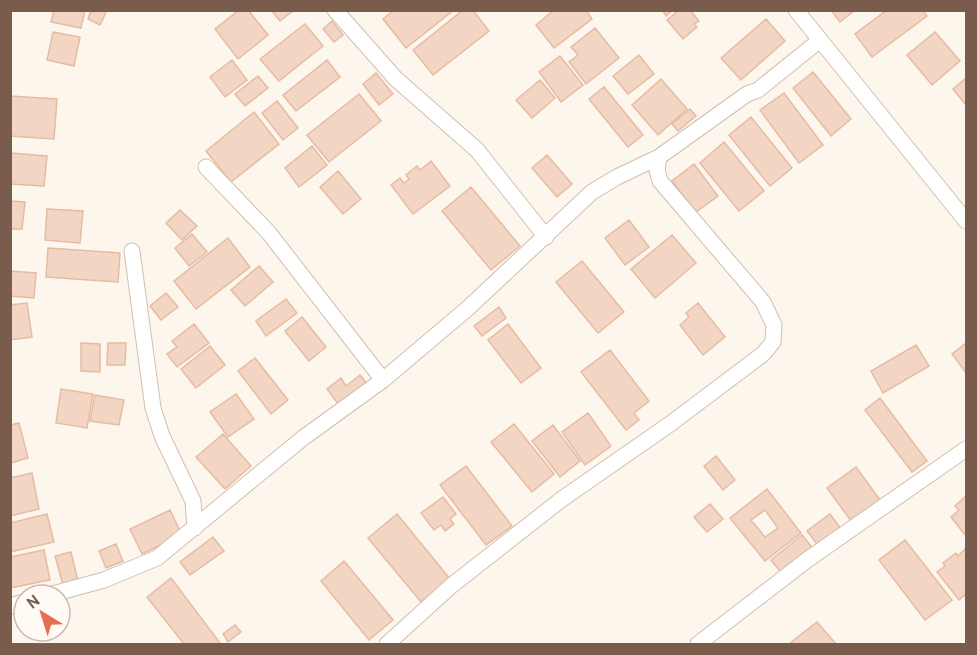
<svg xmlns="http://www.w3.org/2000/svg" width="977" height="655" font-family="Overpass,sans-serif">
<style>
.building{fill:#f3d5c3;stroke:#e6bba3;stroke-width:1.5;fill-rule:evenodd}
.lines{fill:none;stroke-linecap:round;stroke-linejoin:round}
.minor-casing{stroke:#d1beb0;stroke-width:17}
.minor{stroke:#fff;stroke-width:15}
</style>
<rect width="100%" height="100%" fill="#fdf6ec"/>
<path class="building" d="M54,10H85L81,28L51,22Z
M91,10H107L100,25L88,19Z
M239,10H248L268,35L238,59L215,29Z
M271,10H294L280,21Z
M394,10H454L406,48L383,19Z
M463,10H473L489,31L433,75L413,50Z
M554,10H586L592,19L554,48L536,25Z
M662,10H673L666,16Z
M679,10H690L699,21L694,24L697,27L683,39L667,20Z
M831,10H855L840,22Z
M887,10H923L927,16L872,57L855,34Z
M766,19L785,41L741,80L721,58Z
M332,21L343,35L334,42L323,29Z
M305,24L323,46L279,81L260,59Z
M595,28L619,58L586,84L569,62L578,55L571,47Z
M53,32L80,37L74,66L47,60Z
M935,32L960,61L932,85L907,55Z
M639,55L654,74L628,94L613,76Z
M560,56L583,85L561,102L539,72Z
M232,60L247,80L225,97L210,77Z
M327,60L340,77L296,111L283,95Z
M813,72L851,119L831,136L793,88Z
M376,73L393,94L379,105L363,84Z
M258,76L268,88L245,106L235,94Z
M966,78V105L953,89Z
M661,79L687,109L658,135L632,105Z
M540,80L555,98L532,118L516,100Z
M604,87L643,135L628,147L589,99Z
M784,93L823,145L799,163L760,110Z
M359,94L381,121L329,162L307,135Z
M10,96L57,99L54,139L10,136Z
M277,101L298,128L283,140L262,113Z
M690,109L696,116L678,131L672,124Z
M254,112L279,144L231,182L206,151Z
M751,117L792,168L770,186L729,135Z
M724,142L764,191L739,211L700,163Z
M312,146L327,165L299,187L285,168Z
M11,153L47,156L44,186L10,184Z
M547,155L572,184L557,197L532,168Z
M431,161L450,186L413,214L391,185L400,178L404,183L409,179L406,175L417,166L420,170Z
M694,164L718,196L696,212L672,181Z
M338,171L361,199L343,214L320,187Z
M471,187L520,246L491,270L442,211Z
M10,201L25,202L22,229H10Z
M47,209L83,211L80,243L45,240Z
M180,210L197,226L182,240L166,223Z
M629,220L649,247L625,265L605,238Z
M192,234L207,252L189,266L175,248Z
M672,235L696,263L655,298L631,269Z
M228,238L250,267L196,309L174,281Z
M48,248L120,253L118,282L46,277Z
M582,261L624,312L598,333L556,282Z
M259,266L273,282L245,306L231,290Z
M10,271L36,273L34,298L10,296Z
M166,293L178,307L161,320L150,306Z
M286,299L297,313L266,336L256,321Z
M27,303L32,337L10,340V305Z
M698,303L725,337L703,355L680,325L689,317L686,313Z
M499,307L506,318L482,336L474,326Z
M302,317L326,347L309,361L285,331Z
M194,324L209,343L177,367L167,354L177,347L172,341Z
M508,324L541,368L521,383L488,340Z
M81,343L100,344V372L81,371Z
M108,343H126L125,365H107Z
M966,343V373L952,354Z
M916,345L929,366L883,393L871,371Z
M210,346L225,365L196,388L181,369Z
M610,350L649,401L634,413L639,420L626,430L581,372Z
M255,358L288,400L271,414L238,371Z
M360,375L369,386L341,408L327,389L341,378L346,386Z
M61,389L93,394L87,428L56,423Z
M236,394L254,419L228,437L210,412Z
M95,395L124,400L119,425L90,421Z
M880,398L927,461L912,472L865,410Z
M588,413L611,446L585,465L562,432Z
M19,423L28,458L11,463L10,425Z
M514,424L554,474L532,492L491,442Z
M553,425L580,461L560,477L532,441Z
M223,434L251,466L225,489L196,457Z
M716,456L735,480L723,490L704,466Z
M466,466L512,526L486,545L440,485Z
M856,467L883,504L854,525L827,488Z
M32,473L39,509L10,516V478Z
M767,489L801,533L765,561L730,518ZM765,510L778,528L765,537L751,520Z
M966,496V536L951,517L959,510L955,506Z
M443,497L456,514L450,519L454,524L445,531L441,525L434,530L421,513Z
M710,504L723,519L707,532L694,517Z
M170,510L182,535L142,554L130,529Z
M47,514L54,542L10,552V523Z
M397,514L450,579L421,602L368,538Z
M830,514L845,534L822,551L807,531Z
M802,535L819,556L788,581L771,560Z
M213,537L224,551L190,575L180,562Z
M905,540L952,600L925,620L879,560Z
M116,544L123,561L106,568L99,551Z
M966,548V594L959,600L937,572L945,566L943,563L956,553L958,556Z
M44,550L50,580L10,588V557Z
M71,552L78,581L63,585L55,556Z
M344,561L393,620L369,640L321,581Z
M171,578L220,643L218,644H184L147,597Z
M817,622L836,644H789Z
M235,625L241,632L228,642L223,634Z"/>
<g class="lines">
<defs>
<path id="minor" d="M335,10L396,79L477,150L546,237
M796,10L966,221
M206,167L269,233L383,380
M132,251L153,408L162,436L193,501L195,528
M49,595L104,580L157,558L303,438L383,380L467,309L592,192L617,177L659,157L747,94L758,90L820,40
M10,606L24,602
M387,644L451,586L562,499L670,424L763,354L773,342L774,325L763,302L660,181L657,170L659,157
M698,644L807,560L966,449"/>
</defs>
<use href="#minor" class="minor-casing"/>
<use href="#minor" class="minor"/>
</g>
<rect width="977" height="655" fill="none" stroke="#7a5c4d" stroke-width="24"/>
<g transform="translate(42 613) rotate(322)"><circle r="28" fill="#fffaf3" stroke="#cabbb1" stroke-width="1.5"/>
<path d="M0-4.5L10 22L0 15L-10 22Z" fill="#e76f51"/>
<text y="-9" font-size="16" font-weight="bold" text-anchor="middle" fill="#7a5c4d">N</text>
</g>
</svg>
